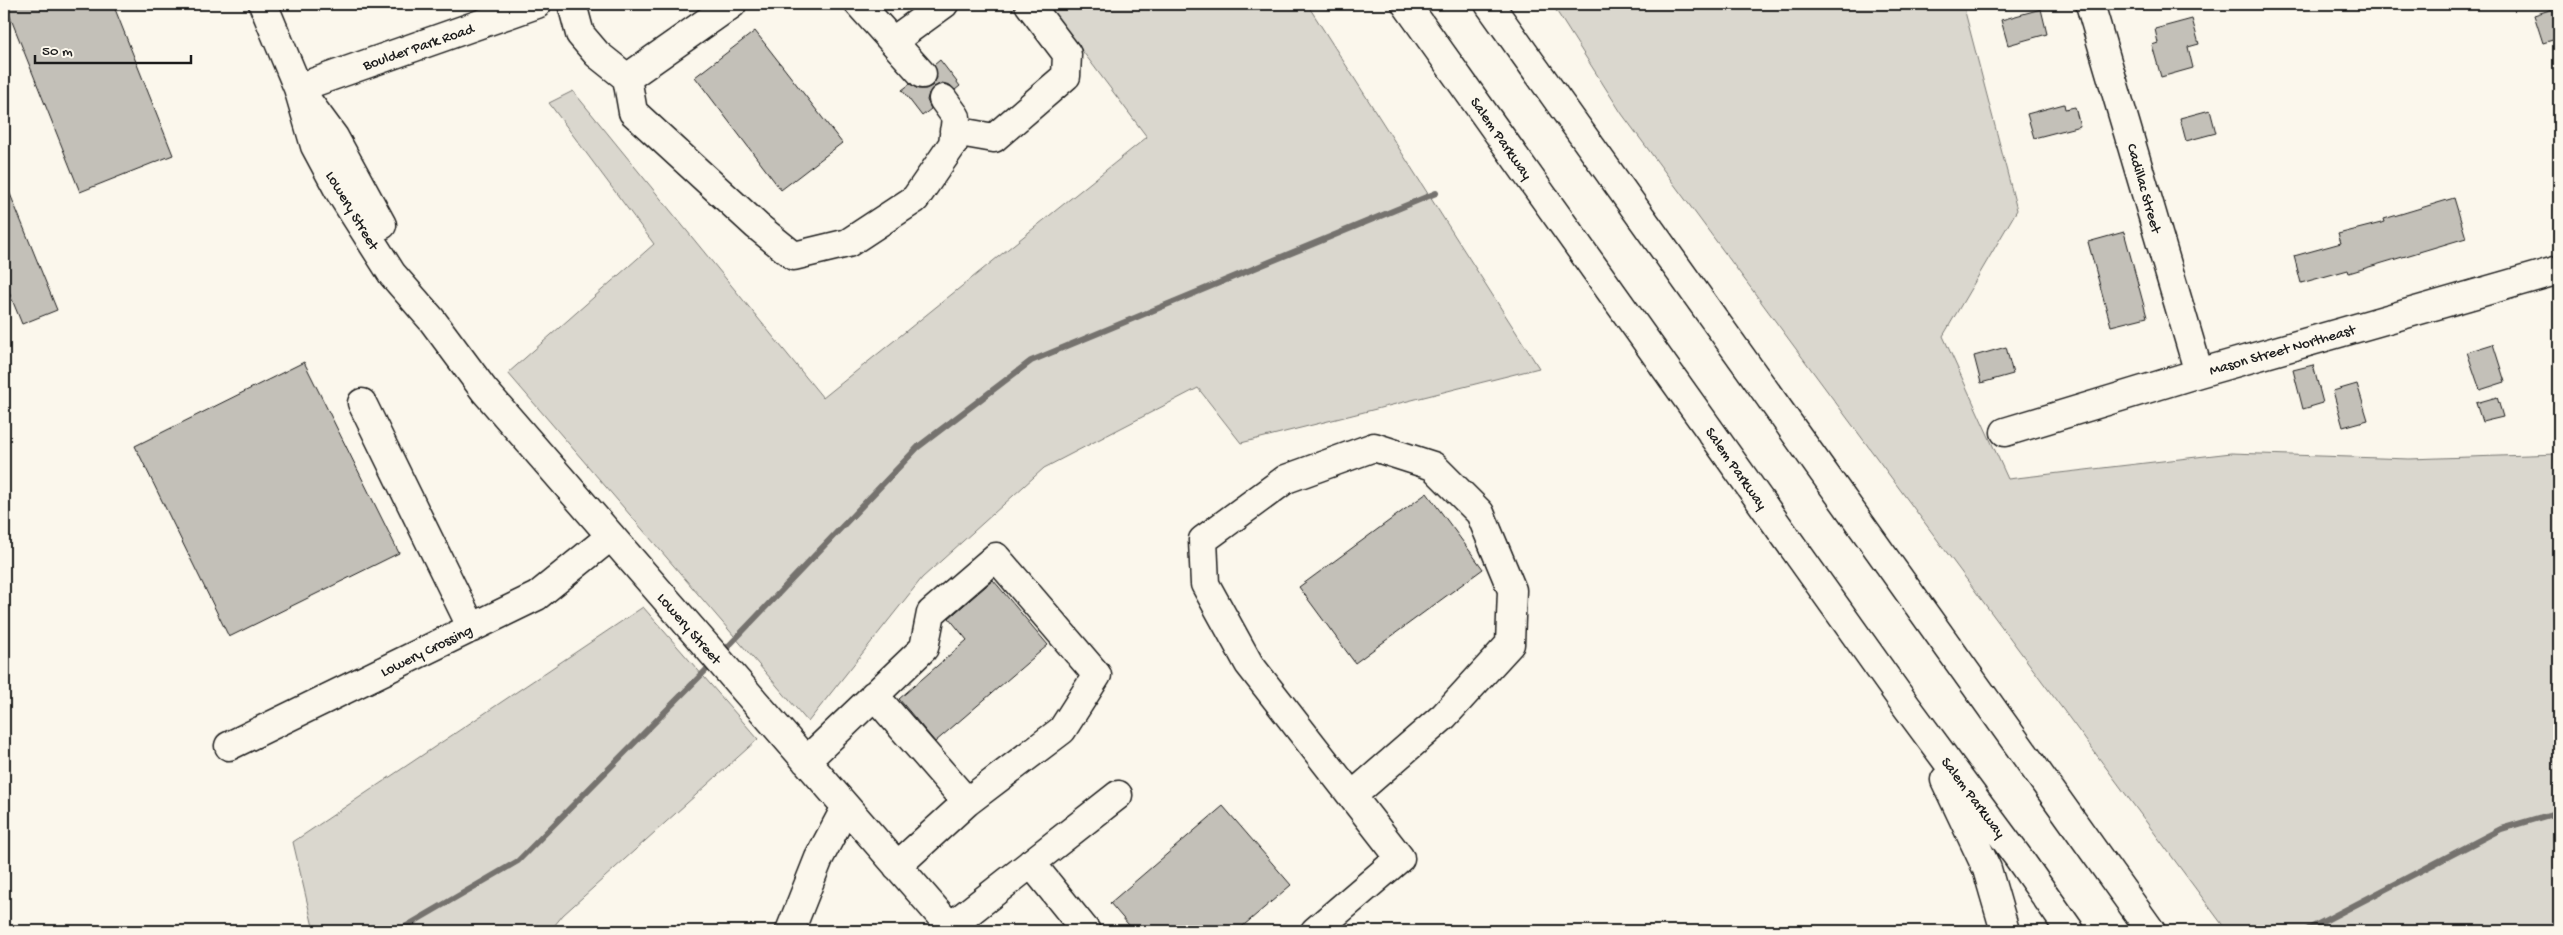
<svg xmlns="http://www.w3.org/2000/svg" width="2563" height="935" font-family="'Gochi Hand',sans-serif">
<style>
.green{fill:#dad7ce;stroke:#7b7a75}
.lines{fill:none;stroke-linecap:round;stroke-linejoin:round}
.stream{stroke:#74726e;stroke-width:6}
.building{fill:#c3c0b8;stroke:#1c1c1c}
.minor-casing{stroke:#1c1c1c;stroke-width:31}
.highway-casing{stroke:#1c1c1c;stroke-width:31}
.minor{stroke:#fbf7ec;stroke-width:28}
.highway{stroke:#fbf7ec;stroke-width:28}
.labels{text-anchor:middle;stroke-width:5;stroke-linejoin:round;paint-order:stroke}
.street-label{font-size:15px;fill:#1c1c1c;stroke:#fbf7ec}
</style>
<rect width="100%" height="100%" fill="#fbf7ec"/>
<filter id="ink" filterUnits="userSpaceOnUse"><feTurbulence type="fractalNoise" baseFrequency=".02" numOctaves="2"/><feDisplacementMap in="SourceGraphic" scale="10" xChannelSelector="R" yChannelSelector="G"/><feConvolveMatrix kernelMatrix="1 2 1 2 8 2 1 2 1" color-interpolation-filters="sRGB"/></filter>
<g filter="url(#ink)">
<path class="green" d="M1047,4H1307L1539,368L1241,443L1198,388L1044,468L922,578L808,722L508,373L654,244L549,103L573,91L823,398L1147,137Z
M1552,4H1963L2017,210L1943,336L2008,479L2231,453L2409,459L2559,454V931H2227L1622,114Z
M643,607L758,739L563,915L550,931H314L293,842Z"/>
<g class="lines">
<path class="stream" d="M721,654L918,447L1031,361L1436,193
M398,931L518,861L713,663
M2305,931L2501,829L2559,812"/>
</g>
<path class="building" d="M5,4H113L173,155L80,192Z
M2559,7V38L2543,43L2534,15Z
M2041,9L2047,34L2008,45L2001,20Z
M2192,19L2199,44L2188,47L2193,68L2161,77L2152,45L2158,43L2155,29Z
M755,31L842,143L781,190L695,77Z
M940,60L960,86L955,90L950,85L942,83L934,87L929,93L927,100L931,109L922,116L902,90L910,84L918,89H926L932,86L937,78L934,65Z
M2064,104L2065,109L2075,107L2080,126L2034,138L2027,114Z
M2210,110L2216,133L2186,141L2180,118Z
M4,179L57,310L22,324L4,280Z
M2454,198L2466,238L2349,273L2348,270L2301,283L2294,256L2341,243L2338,234L2385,222L2384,219Z
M2124,232L2147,317L2111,326L2088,242Z
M2493,344L2505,382L2480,390L2467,352Z
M2006,347L2013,374L1981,383L1974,356Z
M304,362L399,553L229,637L135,446Z
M2313,365L2323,403L2303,409L2293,370Z
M2357,384L2368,420L2343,427L2333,391Z
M2497,397L2503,417L2482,422L2476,403Z
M1427,493L1483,569L1355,663L1299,587Z
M993,580L1048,645L935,742L899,699L967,640L949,618Z
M1223,806L1291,885L1237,931H1134L1110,903Z"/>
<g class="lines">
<defs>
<path id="minor" d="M263,4L298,88L315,146L338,189L392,274L432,320L484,390L954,931
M572,4L580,34L597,54L627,78L732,4
M859,4L922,74
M2090,4L2199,373
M893,41L944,4
M627,78L633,112L757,226L794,256L848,243L915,199L953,144L956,117L943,99
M298,88L537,4
M309,103L334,137L382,225
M954,131L994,138L1066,76L1067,54L1029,4
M362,403L472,628
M2005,432L2199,373L2559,270
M874,695L967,802
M229,746L537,596L611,536
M806,761L924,648L931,613L996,557L1097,675L1062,730L967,802L897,866
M1031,863L1086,931
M950,927L1118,795
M790,931L819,858L846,807
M1315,931L1400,858L1249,664L1205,584L1203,540L1286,479L1374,447L1433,466L1480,513L1512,590L1510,644L1444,716L1352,796"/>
<path id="highway" d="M1406,4L1907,707L2018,857L2070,931
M1489,4L2151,931
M1945,780L1987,869L2005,931"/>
</defs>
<use href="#minor" class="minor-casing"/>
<use href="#highway" class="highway-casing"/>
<use href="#minor" class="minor"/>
<use href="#highway" class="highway"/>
</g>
</g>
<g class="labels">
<g class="street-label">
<text transform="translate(418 46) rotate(-19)" y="5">Boulder Park Road</text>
<text transform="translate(1502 138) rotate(55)" y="5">Salem Parkway</text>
<text transform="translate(2145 188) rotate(74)" y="5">Cadillac Street</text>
<text transform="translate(353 210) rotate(59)" y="5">Lowery Street</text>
<text transform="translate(2282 349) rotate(-16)" y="5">Mason Street Northeast</text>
<text transform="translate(1737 468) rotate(55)" y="5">Salem Parkway</text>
<text transform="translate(690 628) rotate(49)" y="5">Lowery Street</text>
<text transform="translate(426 650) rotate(-26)" y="5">Lowery Crossing</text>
<text transform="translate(1974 797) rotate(53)" y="5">Salem Parkway</text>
</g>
</g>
<rect width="2563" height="935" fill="none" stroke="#fbf7ec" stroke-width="20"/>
<rect x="10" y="10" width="2543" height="915" fill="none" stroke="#1c1c1c" stroke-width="2" filter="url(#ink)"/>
<path d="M35 55v8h156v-8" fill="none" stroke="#1c1c1c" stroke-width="2.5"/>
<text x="42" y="55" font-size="15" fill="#1c1c1c" stroke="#fbf7ec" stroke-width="4" paint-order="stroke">50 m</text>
</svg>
